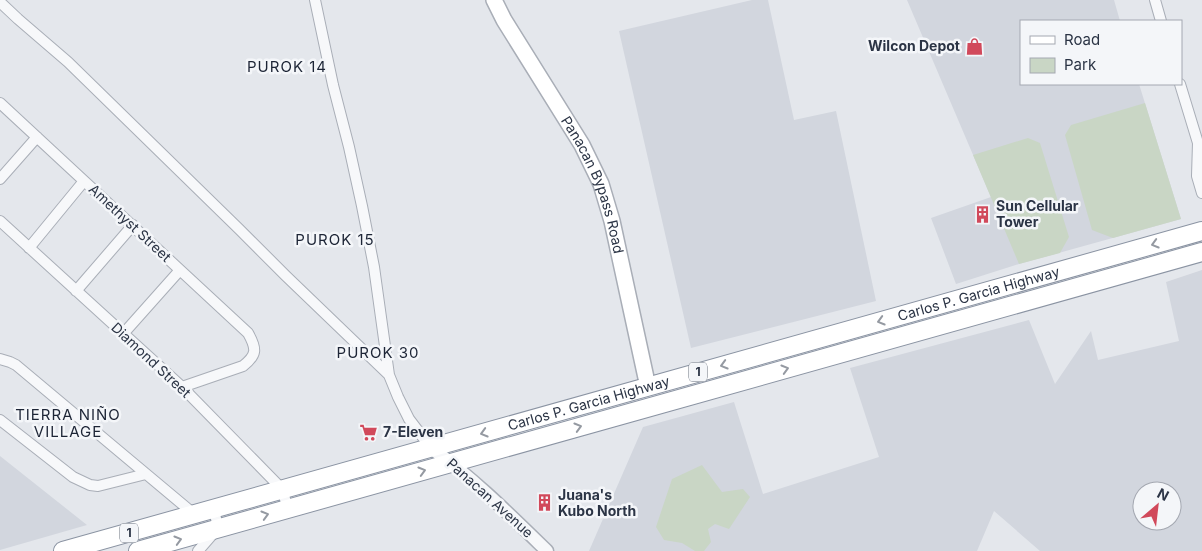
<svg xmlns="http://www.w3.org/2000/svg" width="1202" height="551" font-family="Inter,sans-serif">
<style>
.built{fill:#d2d6de;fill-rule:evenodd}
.green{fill:#c9d6c5}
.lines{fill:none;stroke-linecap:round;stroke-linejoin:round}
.minor-casing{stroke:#a9aeb7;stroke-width:12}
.tertiary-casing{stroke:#a9aeb7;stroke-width:15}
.secondary-casing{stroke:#a9aeb7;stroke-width:18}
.trunk-casing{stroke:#8b94a3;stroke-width:20}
.minor{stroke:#f7f8fa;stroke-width:10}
.tertiary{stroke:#f7f8fa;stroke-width:12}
.secondary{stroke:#fff;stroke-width:15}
.trunk{stroke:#fff;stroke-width:18}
.oneway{stroke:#959aa2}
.labels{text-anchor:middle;stroke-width:5;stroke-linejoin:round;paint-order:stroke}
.shield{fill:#f4f6f9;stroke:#676e7b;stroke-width:1}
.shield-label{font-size:12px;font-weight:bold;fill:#2b3445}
.poi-label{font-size:14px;font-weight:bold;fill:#2b3445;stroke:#f4f6f9;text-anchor:start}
.street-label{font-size:14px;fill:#2b3445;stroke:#f4f6f9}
.neighbourhood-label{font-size:15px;letter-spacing:1px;fill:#1d2536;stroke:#f4f6f9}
</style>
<rect width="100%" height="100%" fill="#e4e7ec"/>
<path class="built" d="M752,0H768L794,120L836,111L876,301L691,348L619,31Z
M907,0H1114L1120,21H1021V84H1139L1181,219L1019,264L956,284L931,218L991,197Z
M1202,270V551H1040L994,511L977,551H589L643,427L734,402L763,494L879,457L850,368L1029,320L1055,384L1091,331L1098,360L1179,341L1166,282ZM1142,491H1172V521H1142Z
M0,456L87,525L0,550Z"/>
<path class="green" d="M1145,103L1181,219L1113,238L1092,230L1065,135L1071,125Z
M1028,138L1040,143L1069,237L1060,253L1019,264L973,155Z
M702,465L722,492L743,489L750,497L729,529L715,524L708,529L711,542L704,551H695L682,543L664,540L656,527L672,479Z"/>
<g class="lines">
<defs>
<path id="minor" d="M315,0L333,85L349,147L362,206L374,267L389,375L398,397L409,419L431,448
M1155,0L1161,21
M0,2L18,19L68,62L239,229L286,276L389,375
M1180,84L1198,143L1202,149
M0,103L248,333C257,349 257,355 243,366L182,387
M1198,143L1197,176L1202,193
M0,179L37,137
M0,221L182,387L282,489L288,509
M29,248L84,181
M76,291L133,225
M123,334L180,270
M0,359L10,362L16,365L194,514
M0,420L73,477L90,485L98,486L146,474
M198,551L218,528L214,509"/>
<path id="tertiary" d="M431,448C473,478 510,515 547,551"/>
<g id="secondary">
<path id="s1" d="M494,0L504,20L582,145L601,184L612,221L648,387"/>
</g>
<g id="trunk">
<path id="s2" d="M63,551L1202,231"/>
<path d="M138,551L1202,252"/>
</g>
</defs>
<use href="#minor" class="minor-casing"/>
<use href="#tertiary" class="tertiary-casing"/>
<use href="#secondary" class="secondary-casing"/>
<use href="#trunk" class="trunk-casing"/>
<use href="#minor" class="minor"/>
<use href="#tertiary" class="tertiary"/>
<use href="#secondary" class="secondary"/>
<use href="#trunk" class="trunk"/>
</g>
<defs><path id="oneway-chevron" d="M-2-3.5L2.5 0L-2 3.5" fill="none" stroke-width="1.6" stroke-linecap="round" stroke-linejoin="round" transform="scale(1.25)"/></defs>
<g class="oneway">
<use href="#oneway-chevron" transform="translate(1155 244) rotate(164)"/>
<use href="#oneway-chevron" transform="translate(881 321) rotate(164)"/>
<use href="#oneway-chevron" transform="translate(724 365) rotate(164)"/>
<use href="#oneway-chevron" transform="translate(785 369) rotate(-16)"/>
<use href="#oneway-chevron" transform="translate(578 427) rotate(-16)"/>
<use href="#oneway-chevron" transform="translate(484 433) rotate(164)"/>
<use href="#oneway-chevron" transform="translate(422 471) rotate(-16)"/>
<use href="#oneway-chevron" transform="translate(265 515) rotate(-16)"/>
<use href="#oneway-chevron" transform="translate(178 540) rotate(-16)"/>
</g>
<defs>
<symbol id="shop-bare" viewBox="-9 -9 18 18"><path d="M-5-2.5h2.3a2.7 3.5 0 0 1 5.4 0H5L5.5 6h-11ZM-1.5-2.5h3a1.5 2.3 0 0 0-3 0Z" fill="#d1495b" stroke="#f4f6f9" stroke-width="2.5" paint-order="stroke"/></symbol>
<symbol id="building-bare" viewBox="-9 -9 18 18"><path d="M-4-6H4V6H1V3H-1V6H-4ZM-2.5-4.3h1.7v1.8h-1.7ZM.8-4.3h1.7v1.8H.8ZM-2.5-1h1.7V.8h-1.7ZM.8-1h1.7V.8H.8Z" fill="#d1495b" stroke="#f4f6f9" stroke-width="2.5" paint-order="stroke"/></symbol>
<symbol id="supermarket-bare" viewBox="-9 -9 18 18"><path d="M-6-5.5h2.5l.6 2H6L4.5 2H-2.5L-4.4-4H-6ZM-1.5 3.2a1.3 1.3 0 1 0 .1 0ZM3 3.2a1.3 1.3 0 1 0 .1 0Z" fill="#d1495b" stroke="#f4f6f9" stroke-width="2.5" paint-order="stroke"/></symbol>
</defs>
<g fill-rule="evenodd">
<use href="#shop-bare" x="962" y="34" width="25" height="25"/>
<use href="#building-bare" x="970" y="202" width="25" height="25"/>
<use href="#supermarket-bare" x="356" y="420" width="25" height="25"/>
<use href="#building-bare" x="532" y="490" width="25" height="25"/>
</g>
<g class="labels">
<g class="shield">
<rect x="689" y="362.5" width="18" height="19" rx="4"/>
<rect x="120" y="523.5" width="18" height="19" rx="4"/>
</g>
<g class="shield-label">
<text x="698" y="376">1</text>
<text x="129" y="537">1</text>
</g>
<g class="poi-label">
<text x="960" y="51" text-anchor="end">Wilcon Depot</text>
<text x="996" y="211">Sun Cellular<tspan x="996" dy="16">Tower</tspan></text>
<text x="383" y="437">7-Eleven</text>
<text x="558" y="500">Juana's<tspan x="558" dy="16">Kubo North</tspan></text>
</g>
<g class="street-label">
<text dy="5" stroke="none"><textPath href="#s1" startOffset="211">Panacan Bypass Road</textPath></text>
<text transform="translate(130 223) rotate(43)" y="5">Amethyst Street</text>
<text dy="5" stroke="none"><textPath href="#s2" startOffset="951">Carlos P. Garcia Highway</textPath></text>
<text transform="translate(151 360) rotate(43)" y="5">Diamond Street</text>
<text dy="5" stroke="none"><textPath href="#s2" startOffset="546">Carlos P. Garcia Highway</textPath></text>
<text transform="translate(490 498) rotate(42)" y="5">Panacan Avenue</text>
</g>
<g class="neighbourhood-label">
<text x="287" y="72">PUROK 14</text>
<text x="335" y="245">PUROK 15</text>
<text x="378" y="358">PUROK 30</text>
<text x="68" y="420">TIERRA NIÑO<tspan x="68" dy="17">VILLAGE</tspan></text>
</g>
</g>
<rect x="1020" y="20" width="162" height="65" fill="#f4f6f9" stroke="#a4a8b1"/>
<rect x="1030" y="36" width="25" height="8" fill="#ffffff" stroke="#a4a8b1"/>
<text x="1064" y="45" font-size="15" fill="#2b3445">Road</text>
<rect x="1030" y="58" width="25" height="15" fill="#c9d6c5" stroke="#a4a8b1"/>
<text x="1064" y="70" font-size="15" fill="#2b3445">Park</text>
<g transform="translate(1157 506) rotate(28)"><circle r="24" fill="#f4f6f9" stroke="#a4a8b1"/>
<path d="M0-4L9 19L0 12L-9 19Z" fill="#d1495b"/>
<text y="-8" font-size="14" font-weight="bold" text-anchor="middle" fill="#2b3445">N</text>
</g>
</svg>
